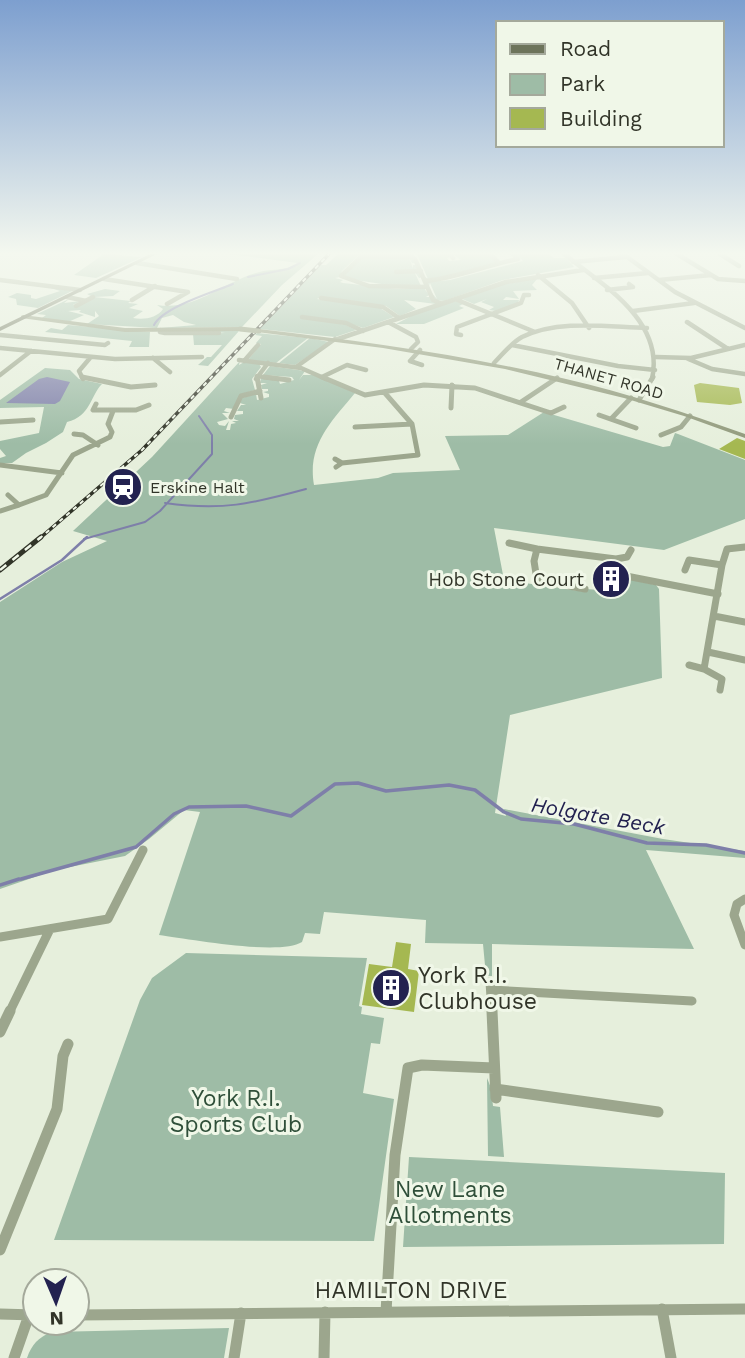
<svg xmlns="http://www.w3.org/2000/svg" width="745" height="1358" font-family="'Work Sans',sans-serif">
<style>
.green{fill:#9ebca6}
.water{fill:#7e7fa9}
.lines{fill:none;stroke-linecap:round;stroke-linejoin:round}
.stream-far2{stroke:#7e7fa9;stroke-width:2}
.stream-far1{stroke:#7e7fa9;stroke-width:2.5}
.stream{stroke:#7e7fa9;stroke-width:3.5}
.building{fill:#a5b851}
.street-far4{stroke:#9ca68d;stroke-width:4.5}
.street-far3{stroke:#9ca68d;stroke-width:5}
.street-far2{stroke:#9ca68d;stroke-width:7}
.street-far1{stroke:#9ca68d;stroke-width:9}
.street{stroke:#9ca68d;stroke-width:11}
.secondary{fill:#90997b;fill-rule:evenodd}
.primary{fill:#6d745b;fill-rule:evenodd}
.rail-far1-casing{stroke:#313428;stroke-width:3.5}
.rail-casing{stroke:#313428;stroke-width:5}
.rail-far1{stroke:#f0f7e8;stroke-width:2;stroke-dasharray:4.5;stroke-linecap:butt}
.rail{stroke:#f0f7e8;stroke-width:2.5;stroke-dasharray:8;stroke-linecap:butt}
.secondary-bridge{stroke:#90997b;stroke-width:5}
.labels{text-anchor:middle;stroke-width:6;stroke-linejoin:round;paint-order:stroke}
.far-street-label{font-size:16px;fill:#313428;stroke:#f0f7e8}
.far-poi-label{font-size:16px;fill:#313428;stroke:#f0f7e8;text-anchor:start}
.poi-label{font-size:19px;fill:#313428;stroke:#f0f7e8;text-anchor:end}
.water-label{font-size:21px;font-style:italic;fill:#232250;stroke:#f0f7e8}
.near-poi-label{font-size:23px;fill:#313428;stroke:#f0f7e8;text-anchor:start}
.near-park-label{font-size:23px;fill:#2f4f39;stroke:#f0f7e8}
.near-street-label{font-size:23px;fill:#313428;stroke:#f0f7e8}
</style>
<rect width="100%" height="100%" fill="#e6efdc"/>
<path class="green" d="M104,254L142,257L96,278L74,275Z
M228,254H318L282,285L242,327L160,328L196,325L184,322L173,315L162,318L157,328L87,324L99,316L95,311V317L79,312L81,310L68,311L84,315L68,322L42,318L46,315L37,314L69,299L64,303L81,301L73,305L78,306L93,297L87,294L105,289L120,291L113,296L94,297L131,301L128,303L138,304L129,308L143,311L133,318C144,320 157,318 163,309L157,305C196,311 221,283 256,273C270,268 285,272 298,263Z
M338,254H416H360L342,271L340,277L335,278L343,280L340,282L343,283L398,289L424,288L429,295L426,297H430L436,304L404,300L416,309L400,316L386,306L321,297L317,299L380,308L394,317L363,328L346,322L299,317L346,325L356,330L335,337L260,329L321,265H326Z
M417,254H447L451,257L447,258L449,261L461,260L453,254H488L497,262L449,277L426,279L424,276L428,279Z
M517,254H549L554,258H567L574,267L503,280L444,301L435,300L431,292L437,299L430,283L429,286L427,282L450,280L523,261Z
M364,257L413,258L416,263H412L409,258L413,268V265H417L422,277L419,278L414,271L421,286H394L343,278L344,274Z
M538,278L532,285L537,290L513,291L519,299L506,297L503,300H519L518,303L496,311L489,310L494,307L481,302L487,299L474,304L462,299L501,285Z
M48,287L72,291L38,308L17,305L16,299L8,297L17,293L31,295V298L36,299L60,291Z
M455,301L463,304L459,306L464,308L424,324H396L419,312Z
M68,325L150,332L149,347H129L132,341L45,332L51,328L62,330Z
M219,330L239,331L208,366L198,365L207,357H211L222,345H194L193,334L225,333L217,332Z
M257,333L308,338L276,363L248,360L261,344L256,343L262,336L255,335Z
M310,338L329,342L295,365L279,363Z
M240,361L239,365L244,362L259,364L261,367L252,379L255,390L242,394L234,409L226,408L224,411L230,413H222L228,419L217,422L219,425L225,426L229,421L226,430H230L231,424L236,423L232,421H239L234,419L235,415L243,414V411H237L241,405H246L240,403L242,398L256,394L257,400L269,397V394L263,392L268,391V389H262L261,385L267,383H260L261,378L279,381L280,384L294,380L292,377L263,375L270,366L305,371L299,380L303,375H315L355,393C331,422 307,445 314,485L378,478L393,473L460,470L445,436L508,435L544,412L663,447L670,446L675,433L678,434L745,460V519L664,550L494,528L504,580L586,592V589L599,590L618,577L656,585L659,589L662,678L510,715L495,813L506,816L504,809L663,839L745,851V858L646,850L694,949L492,944V976H486L483,944L425,943L426,920L324,912L320,934L305,933L302,942C280,956 189,939 159,935L200,812L184,810L149,839L125,856L55,870L0,889V602L62,562L107,541L73,531L152,457Z
M45,368L70,370L79,379L102,384C90,396 91,416 67,422L63,432L46,443L26,453L12,463H0V458L6,456L0,449V441L39,433L44,407L0,408V400Z
M186,953L367,958L359,1006L362,1007L361,1014L384,1018L380,1044L371,1043L363,1093L394,1099L374,1241L54,1240L140,1000L152,978Z
M487,1078L491,1088L493,1106L500,1107L504,1157L488,1156Z
M409,1157L725,1173L724,1244L403,1247Z
M229,1328L224,1358H27C32,1344 38,1338 51,1332Z"/>
<path class="water" d="M47,377L70,382L60,401L55,404L6,403L39,379Z"/>
<g class="lines">
<path class="stream-far2" d="M248,277L288,269L300,263
M154,325C163,307 214,292 233,284
M165,503C222,511 251,504 306,489
M84,539L145,522L160,511L212,454V435L199,416"/>
<path class="stream-far1" d="M0,599L62,560L87,537"/>
<path class="stream" d="M21,879L136,847L174,814L189,807L246,806L291,816L335,784L358,783L386,791L449,785L475,790L504,812L521,819L574,824L647,843L706,845L745,853
M0,885L19,879"/>
</g>
<path class="building" d="M700,383L739,388L742,403L730,405L697,402L694,385Z
M737,438L745,441V459L719,449Z
M396,942L411,944L408,969L419,971L414,1012L362,1005L369,964L392,967Z"/>
<g class="lines">
<path class="street-far4" d="M450,254L453,258
M490,254L499,263
M564,254C603,285 665,321 652,379
M623,254L675,292L745,328
M677,254L718,279L745,281
M720,254L739,266
M573,262L626,257
M137,263L237,279
M396,272L421,271
M538,275L572,303L589,328
M594,278L648,273
M104,279L188,292
M0,280L80,290
M659,280L711,275
M425,281C457,278 486,265 518,259L513,254
M427,287L369,286L341,276L362,256L412,257L415,259L433,300L440,303
M607,290L633,287L629,284
M67,297L86,301
M321,298L383,307L399,318
M455,299L535,332
M132,300L155,286
M167,304L188,292
M76,306L93,297
M633,311L694,303
M302,317L346,323L363,331
M388,322L416,337L418,342L411,349
M687,322L728,349
M161,330L160,332L165,333H219
M0,335L105,345L108,343
M461,335L456,334L457,327L521,303L524,295H529
M338,339L506,282L583,270
M512,345L618,366L655,370
M0,348L115,359L202,357
M420,350L410,361L422,365
M656,357L691,358L745,345
M153,358L170,372
M686,358L712,369L745,374
M239,360L301,368L326,379
M244,361L258,345
M494,363C503,354 511,343 522,337C559,319 608,327 647,328
M296,367L335,339
M0,375L31,351
M257,376L278,379
M324,376L347,365L366,370
M83,379L79,371L90,358
M256,379L268,363"/>
<path class="street-far3" d="M82,377L131,387L155,385
M257,377L261,398
M264,377L289,380
M322,377L365,395L424,385L475,388L551,413L564,407
M639,400L653,377
M521,402L557,378
M96,404L93,410H136L149,405
M451,408L452,385
M599,415L636,428
M231,417L241,396L260,391
M611,419L631,398
M0,422L33,420
M355,427L412,424
M74,434L83,435L98,445
M661,435L681,427L690,416
M335,459L342,463L336,467
M342,463L418,455L412,424L384,392
M0,465L62,473
M8,495L19,505L46,495L73,455L110,437L112,432L108,424L113,411
M0,511L19,505"/>
<path class="street-far2" d="M509,543L537,549
M616,559L617,570L621,575L718,594
M685,570L689,560L722,565
M605,577L618,573
M585,589L537,580L534,561L537,549L616,559L627,557L631,550
M714,616L745,622
M708,652L745,660
M689,665L704,669
M720,690L722,679L704,669L722,565L727,549L745,547"/>
<path class="street-far1" d="M745,899L737,904L734,915L745,945
M0,937L108,919L143,850
M490,982L492,1013
M491,990L692,1001
M9,1013L50,929"/>
<path class="street" d="M492,1011L496,1098
M0,1032L10,1011
M495,1089L658,1112
M0,1250L57,1109L63,1056L68,1044
M662,1309L671,1358
M386,1312L395,1155L408,1068L422,1065L494,1068
M0,1314L35,1315
M77,1315L745,1309
M14,1358L29,1315
M234,1358L241,1313
M324,1358L325,1312"/>
<path class="secondary" d="M23,315L125,328L240,327L243,329L240,331L125,332L21,318V316Z
M259,329C362,341 465,355 566,379C627,393 686,413 745,434V438L684,416L624,398L505,369L383,348L257,332L256,331Z"/>
<path class="primary" d="M150,254H157L0,331V327Z"/>
<defs>
<path id="rail-far1" d="M39,539L142,450L329,254"/>
<path id="rail" d="M0,570L41,537"/>
</defs>
<use href="#rail-far1" class="rail-far1-casing"/>
<use href="#rail" class="rail-casing"/>
<use href="#rail-far1" class="rail-far1"/>
<use href="#rail" class="rail"/>
<path class="secondary-bridge" d="M240,329L259,331"/>
</g>
<linearGradient id="sky" x2="0" y2="1"><stop stop-color="#7d9fcf"/><stop offset="0.57" stop-color="#f4f8ef"/><stop offset="1" stop-color="#f4f8ef" stop-opacity="0"/></linearGradient>
<rect width="745" height="444" fill="url(#sky)"/>
<defs>
<symbol id="station-disc" viewBox="-11 -11 22 22"><circle r="9.5" fill="#232250" stroke="#f0f7e8"/><path d="M-3-6H3Q5-6 5-4V2Q5 4 3 4L4.5 6H3L1.5 4h-3L-3 6H-4.5L-3 4Q-5 4-5 2V-4Q-5-6-3-6ZM-3.5-4v3h7v-3ZM-3.5 1v1.5H-2V1ZM2 1v1.5H3.5V1Z" fill="#fff"/></symbol>
<symbol id="building-disc" viewBox="-11 -11 22 22"><circle r="9.5" fill="#232250" stroke="#f0f7e8"/><path d="M-4-6H4V6H1V3H-1V6H-4ZM-2.5-4.3h1.7v1.8h-1.7ZM.8-4.3h1.7v1.8H.8ZM-2.5-1h1.7V.8h-1.7ZM.8-1h1.7V.8H.8Z" fill="#fff"/></symbol>
</defs>
<g fill-rule="evenodd">
<use href="#station-disc" x="101" y="465" width="44" height="44"/>
<use href="#building-disc" x="589" y="557" width="44" height="44"/>
<use href="#building-disc" x="369" y="966" width="44" height="44"/>
</g>
<g class="labels">
<g class="far-street-label">
<text transform="translate(609 378) rotate(16)" y="6">THANET ROAD</text>
</g>
<g class="far-poi-label">
<text x="150" y="493">Erskine Halt</text>
</g>
<g class="poi-label">
<text x="584" y="586">Hob Stone Court</text>
</g>
<g class="water-label">
<text transform="translate(598 816) rotate(10)" y="7">Holgate Beck</text>
</g>
<g class="near-poi-label">
<text x="418" y="983">York R.I.<tspan x="418" dy="26">Clubhouse</tspan></text>
</g>
<g class="near-park-label">
<text x="236" y="1106">York R.I.<tspan x="236" dy="26">Sports Club</tspan></text>
<text x="450" y="1197">New Lane<tspan x="450" dy="26">Allotments</tspan></text>
</g>
<g class="near-street-label">
<text x="411" y="1298">HAMILTON DRIVE</text>
</g>
</g>
<rect x="496" y="21" width="228" height="126" fill="#f0f7e8" stroke="#a4a99b" stroke-width="2"/>
<rect x="510" y="44" width="35" height="10" fill="#6d745b" stroke="#a4a99b" stroke-width="2"/>
<text x="560" y="56" font-size="21" fill="#313428">Road</text>
<rect x="510" y="74" width="35" height="21" fill="#9ebca6" stroke="#a4a99b" stroke-width="2"/>
<text x="560" y="91" font-size="21" fill="#313428">Park</text>
<rect x="510" y="108" width="35" height="21" fill="#a5b851" stroke="#a4a99b" stroke-width="2"/>
<text x="560" y="126" font-size="21" fill="#313428">Building</text>
<g transform="translate(56 1302) rotate(178)"><circle r="33" fill="#f0f7e8" stroke="#a4a99b" stroke-width="2"/>
<path d="M0-5L12 26L0 18L-12 26Z" fill="#232250"/>
<text y="-10" font-size="19" font-weight="bold" text-anchor="middle" fill="#313428">N</text>
</g>
</svg>
